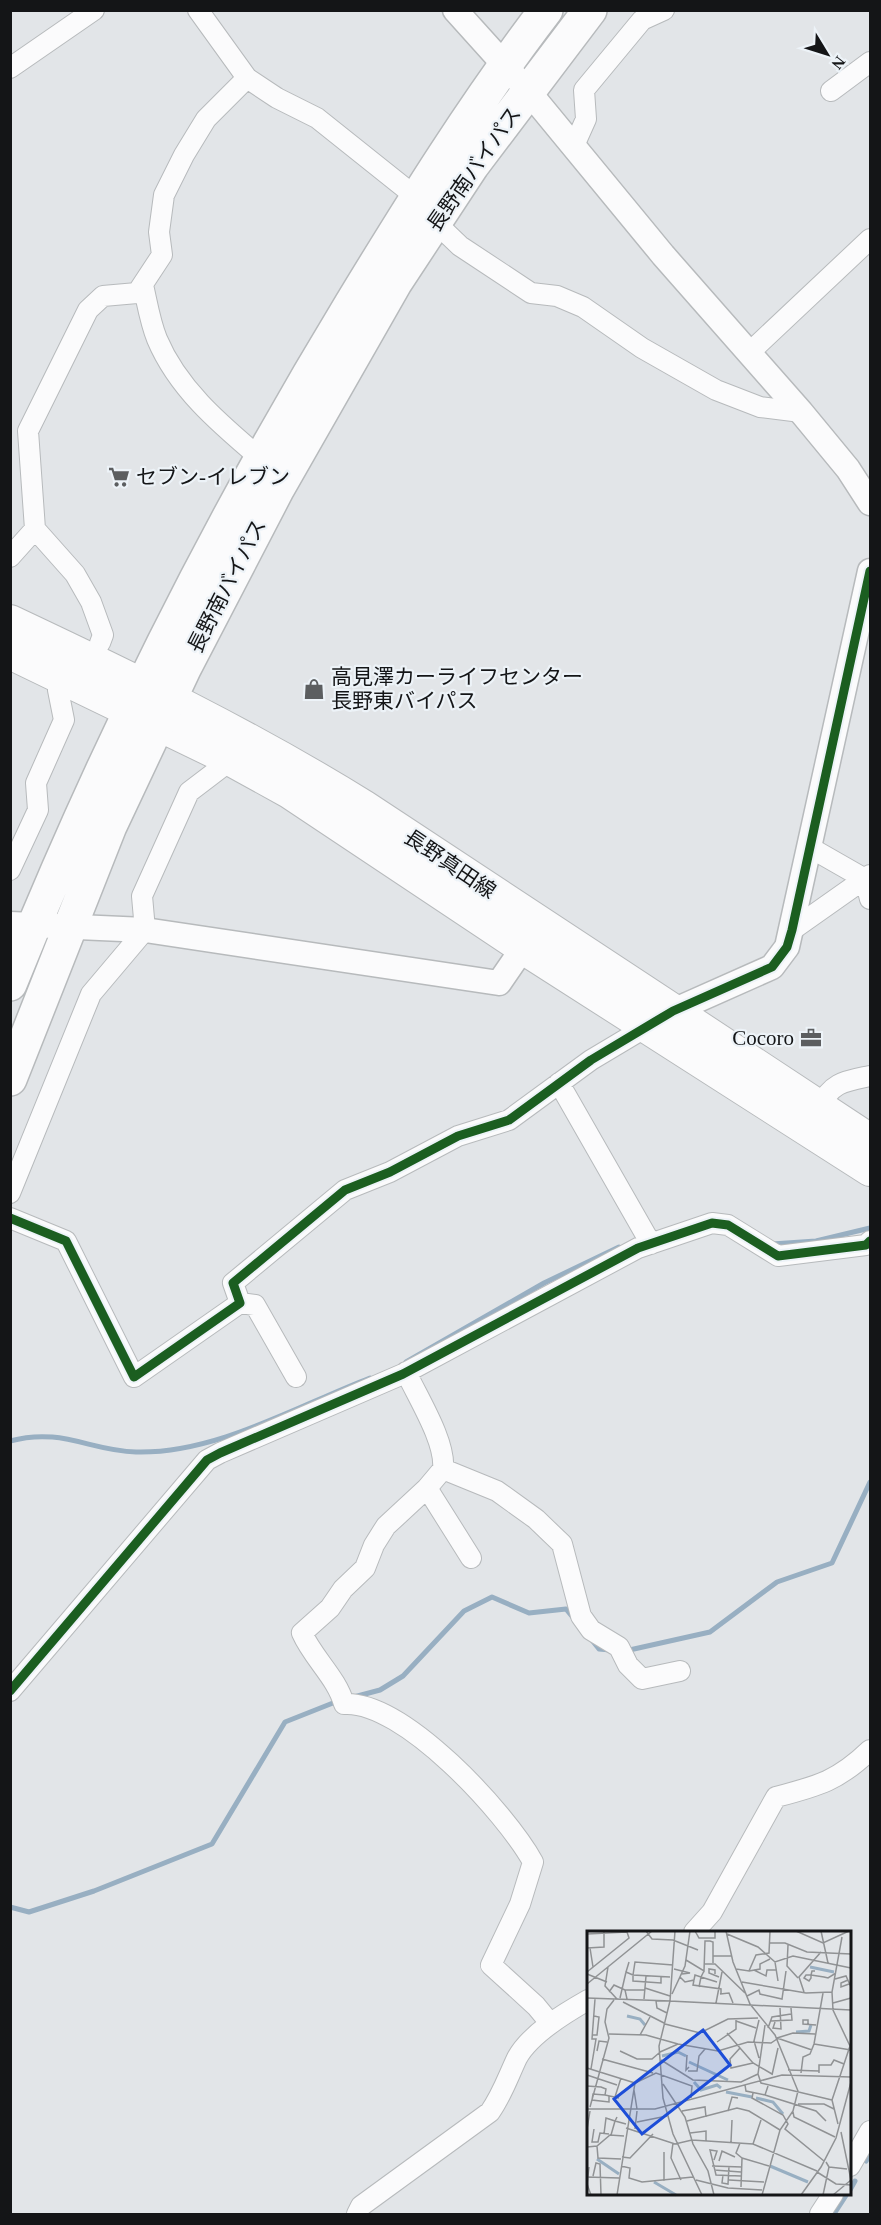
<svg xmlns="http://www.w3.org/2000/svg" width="881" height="2225" font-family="'Times New Roman','Noto Sans JP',serif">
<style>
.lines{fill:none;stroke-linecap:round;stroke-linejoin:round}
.stream{stroke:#98afc2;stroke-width:5}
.minor-casing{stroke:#b7babc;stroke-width:22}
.tertiary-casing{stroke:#b7babc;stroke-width:27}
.primary-casing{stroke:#b7babc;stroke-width:34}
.trunk-casing{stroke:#b7babc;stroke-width:36}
.minor{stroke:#fbfbfc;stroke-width:20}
.tertiary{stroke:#fbfbfc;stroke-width:24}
.primary{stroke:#fbfbfc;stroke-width:32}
.trunk{stroke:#fbfbfc;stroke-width:33}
.cycleway-casing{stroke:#edf3f8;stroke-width:13}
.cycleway{stroke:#1b5e20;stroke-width:9}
.labels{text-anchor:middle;stroke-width:4.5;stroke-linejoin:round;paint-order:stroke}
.street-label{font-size:21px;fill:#141517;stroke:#edf3f8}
.poi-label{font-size:21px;fill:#141517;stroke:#edf3f8;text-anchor:start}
.inset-river{fill:none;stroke:#98afc2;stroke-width:3}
.inset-road{fill:none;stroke:#909294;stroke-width:1.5}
.view{fill:#1d4ed8;fill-opacity:0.15;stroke:#1d4ed8;stroke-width:3}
.inset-edge{fill:none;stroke:#141517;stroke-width:3}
</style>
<rect width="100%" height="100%" fill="#e2e5e8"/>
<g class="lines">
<path class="stream" d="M772,1244L816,1241L870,1228
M406,1362L544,1283L619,1247
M10,1441C62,1427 90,1451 136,1452C216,1454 297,1406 370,1378
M591,1639L599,1649L610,1650
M625,1651L710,1632L777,1582L832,1563L870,1482
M350,1698L380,1690L403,1676L464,1611L492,1597L529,1613L566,1609L575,1620
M10,1907L29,1912L94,1891L212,1844L285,1722L338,1701
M866,2161L870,2155
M850,2190L855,2181
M834,2214L847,2194"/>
<defs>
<path id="minor" d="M198,10L247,78L277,98L317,118L416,197
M10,68L94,10
M831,91L870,62
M573,148L586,119L584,90L642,20L664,10
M436,223L460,246L531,293L557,296L583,307L642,348L716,390L760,407L801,412
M143,285C147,302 150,322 157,339C178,389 220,424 260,458
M750,352L870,239
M10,557L35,529
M100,643L103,635L91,602L75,574L35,529L28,431L88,310L103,296L137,293L162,255L159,232L164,195L184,155L206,119L247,78
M809,847L865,879L870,899
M10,870L38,810L36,783L64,720L58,690L64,677
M792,930L870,875
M559,1083L651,1244
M820,1107C831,1082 846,1081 870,1076
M10,1193L91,994L145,930L142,896L189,792L231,760
M10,1218L66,1241L134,1377L240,1303L233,1283L345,1190L390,1172L458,1136L509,1120L591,1060L653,1023
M240,1303L255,1305L296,1377
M406,1372C418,1398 446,1442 443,1469
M427,1488L386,1526L374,1545L365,1568L343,1589L330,1608L302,1633C313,1658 337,1678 344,1704C403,1700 506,1813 533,1862L520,1904L491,1965L536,2006L550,2023
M471,1558L427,1488L443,1469L497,1491L536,1519L562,1544L581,1616L591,1630L619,1647L628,1665L642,1679L680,1671
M10,1691L207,1460L220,1453L403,1374L638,1248L712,1223L728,1225L778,1256L866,1245L870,1241
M694,1932L712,1912L776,1797C818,1786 838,1781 870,1750
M850,2166L870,2131
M357,2214L361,2206L490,2112C502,2095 508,2077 517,2058C530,2034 565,2013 588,2000
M820,2214L833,2194"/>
<path id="tertiary" d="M455,10L528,91L663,255L801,412L848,469L870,503
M10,924L145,930L499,983L523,948
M673,1011L772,967L787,947L870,571"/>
<path id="primary" d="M10,621C131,678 251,736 365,807L870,1140
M10,653L231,760L289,792L523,948L870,1170"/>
<path id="trunk" d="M10,984C105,748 219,521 351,304C412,204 474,104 546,10
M10,1079L110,826L184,669L278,488L395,283L472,166L590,10"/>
</defs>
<use href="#minor" class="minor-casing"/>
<use href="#tertiary" class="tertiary-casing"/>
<use href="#primary" class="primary-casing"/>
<use href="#trunk" class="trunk-casing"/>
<use href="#minor" class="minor"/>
<use href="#tertiary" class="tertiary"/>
<use href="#primary" class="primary"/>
<use href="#trunk" class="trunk"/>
<defs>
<path id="cycleway" d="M10,1218L66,1241L134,1377L240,1303L233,1283L345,1190L390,1172L458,1136L509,1120L591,1060L673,1011L772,967L787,947L792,930L870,571
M10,1691L207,1460L220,1453L403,1374L638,1248L712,1223L728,1225L778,1256L866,1245L870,1241"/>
</defs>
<use href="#cycleway" class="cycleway-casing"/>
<use href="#cycleway" class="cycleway"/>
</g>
<defs>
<symbol id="supermarket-bare" viewBox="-9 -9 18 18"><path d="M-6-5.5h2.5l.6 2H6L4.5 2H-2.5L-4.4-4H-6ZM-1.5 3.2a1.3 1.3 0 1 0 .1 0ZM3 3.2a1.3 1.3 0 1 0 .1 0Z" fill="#5c5e60" stroke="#edf3f8" stroke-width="2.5" paint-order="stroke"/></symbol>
<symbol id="shop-bare" viewBox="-9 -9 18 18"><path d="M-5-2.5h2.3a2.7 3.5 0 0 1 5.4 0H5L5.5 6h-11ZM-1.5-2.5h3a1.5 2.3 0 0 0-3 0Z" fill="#5c5e60" stroke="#edf3f8" stroke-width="2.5" paint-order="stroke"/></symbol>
<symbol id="office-bare" viewBox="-9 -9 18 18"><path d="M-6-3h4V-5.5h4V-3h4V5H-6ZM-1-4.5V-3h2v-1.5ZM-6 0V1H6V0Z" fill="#5c5e60" stroke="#edf3f8" stroke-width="2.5" paint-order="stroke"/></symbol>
</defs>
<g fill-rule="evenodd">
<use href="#supermarket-bare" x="104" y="462" width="30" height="30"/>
<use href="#shop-bare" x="299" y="674" width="30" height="30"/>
<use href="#office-bare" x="796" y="1023" width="30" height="30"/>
</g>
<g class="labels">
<g class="street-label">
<text transform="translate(474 169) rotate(-55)" y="7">長野南バイパス</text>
<text transform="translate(227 586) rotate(-63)" y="7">長野南バイパス</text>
<text transform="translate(450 864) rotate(34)" y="7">長野真田線</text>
</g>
<g class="poi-label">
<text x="136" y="484">セブン-イレブン</text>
<text x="331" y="684">高見澤カーライフセンター<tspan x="331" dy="24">長野東バイパス</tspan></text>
<text x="794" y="1045" text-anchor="end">Cocoro</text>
</g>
</g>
<g transform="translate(587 1931)">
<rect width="264" height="264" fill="#e2e5e8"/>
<path class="inset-river" d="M223,36L247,41M40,85L53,88L58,94M209,101L222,100L224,94M75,125L91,121L99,125M102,131L141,149M107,151L114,159L130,154L134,157M139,161L165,166M169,167L186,171L196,183M10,228L32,243M183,235L221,251M67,251L89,264"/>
<path class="inset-road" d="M59,0L65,8L86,9L111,19M88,0L83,70L264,79M108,0L112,7H128V0M139,0L146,31L163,73L188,104L211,160L206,180L193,199L175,264M209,0L236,12L262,0M234,0L241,32M0,3L40,1M140,3L171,16L188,31L206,25L264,37M183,12H198L220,21L264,23M201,14L200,35L211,47M0,17L17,16V1M3,17L6,36M126,25H145M99,29L117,40L118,10H123L126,11V32M42,31L39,41L46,44V50L74,52V46M188,31L191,50M118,33H128L158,62M21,36L18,55L30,68M87,38L103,42L95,43M149,38L162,40L169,24L182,22L183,0M167,39L179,45L180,39H189M117,40L114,46L130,51M162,40L173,38V33L183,28M228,40H225L224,44V47L222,50L217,47L219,44H224L237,46L241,47L249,42M0,41L42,7L40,1M0,43L20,51M128,43V39L122,38V42L132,46M83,46L46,44L48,31L86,34M93,46L98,51L107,49L108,44L114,46L112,56M248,48L259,45L264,56M107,49L106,54L134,58V63M261,49L254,52V56L262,53M155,51L219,62L245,61M0,53L65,0M58,57L83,65M22,61L27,54L38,59M217,61L212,46L234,21M85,63L98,35L103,0M133,63L142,62L146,72M160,65L172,59L173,63L195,68L199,40M0,67L83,70L72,115L76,167L86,203L115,264M33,67L39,41M40,68L38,59H58M57,68L59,45M69,70L70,77L80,82M36,71L77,92M129,72L135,41M246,72L264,67M172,89L167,110L172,127M149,90L169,97M184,90L205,89L204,77M188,91L186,97L194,98L193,77M78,93L113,102L141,88L171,87M221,93V89H216V93L229,94M178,94L171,143L174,152L245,169M181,97L185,86L204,83M140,102L166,132L185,143M22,103L59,104L91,113M5,104H10L12,86L7,85M53,104L63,86M190,107L206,102L228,103M190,107L225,119M130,111L149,98V89M227,113L264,119M153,117L143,128L144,137L166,132M10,120L12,110L20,111M33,120L50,128H65L72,122M73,121L91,113L131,120L161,111L184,112L190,108M100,124L99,139L102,136M15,128L66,142M74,129L106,149L154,151L171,143M0,137L48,152M4,138L9,108H5L8,68M201,139L232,140M101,140H110L112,125L118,118M214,142L216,126L223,123L227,113L236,62M232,142V134H244L247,129L257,133M0,144L30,154M185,144L191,117M76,153L98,186L106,213L121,240L127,264M158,154L159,160L178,164L181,155M0,155L14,156L19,158L18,164M47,159L50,178M166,162L165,167L196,184L201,193L198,198L237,230M178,164L229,180L239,190M22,165V171L5,169L6,163L18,164L32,167M211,173H237L247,178M33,175L27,169L34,147M3,176L22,107L18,91L20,78L27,69M0,178H68L195,144L264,146M95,180L118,176L119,186M141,180L145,166L151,167M206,181L207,186L248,206M100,190L150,177L162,180L193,199M50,191L80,185M251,193L245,169L263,115L246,79L245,61L255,6M39,197L88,213L105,209L166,213L230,240M0,198L3,180M7,198L5,211H11L13,202L22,203M48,198L50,180M254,201L264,249M103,202L119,200V210M17,203L19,187L28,190L30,186M24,204L28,190L39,193M144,211L145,189M86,212L84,227L94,249M153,212L149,222L155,227L154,256M166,213L174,189M10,215L11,227L34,228M0,216L10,215L23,204L37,205M77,221V250M35,226L43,227L66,203M155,227L182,235M127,229L130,220L123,219L129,244L154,245M132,230L135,220L148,226M34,235L43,237L42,247L55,251L106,246M125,235L155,236M2,236L0,253L4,264M242,236L260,238M127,239L154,241M230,241L249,253L264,254M136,244L135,252L141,253L142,235M6,245L9,232L13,233L14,264M0,246L32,247M109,249L141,257L175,259M142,249L177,251M30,264L48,152L69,142L105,155L104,167M214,264L234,236L249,207L264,151M236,264L242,236L239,231M246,264L264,249"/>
<path class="view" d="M116,99L143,134L55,203L27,168Z"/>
<rect width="264" height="264" class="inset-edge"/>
</g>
<rect width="881" height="2225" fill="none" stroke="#141517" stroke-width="24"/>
<g transform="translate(827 54) rotate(128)" stroke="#edf3f8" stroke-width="4.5" paint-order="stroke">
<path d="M0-4.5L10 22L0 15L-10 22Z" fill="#141517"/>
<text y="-9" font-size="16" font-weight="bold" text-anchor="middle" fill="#141517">N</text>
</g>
</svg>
